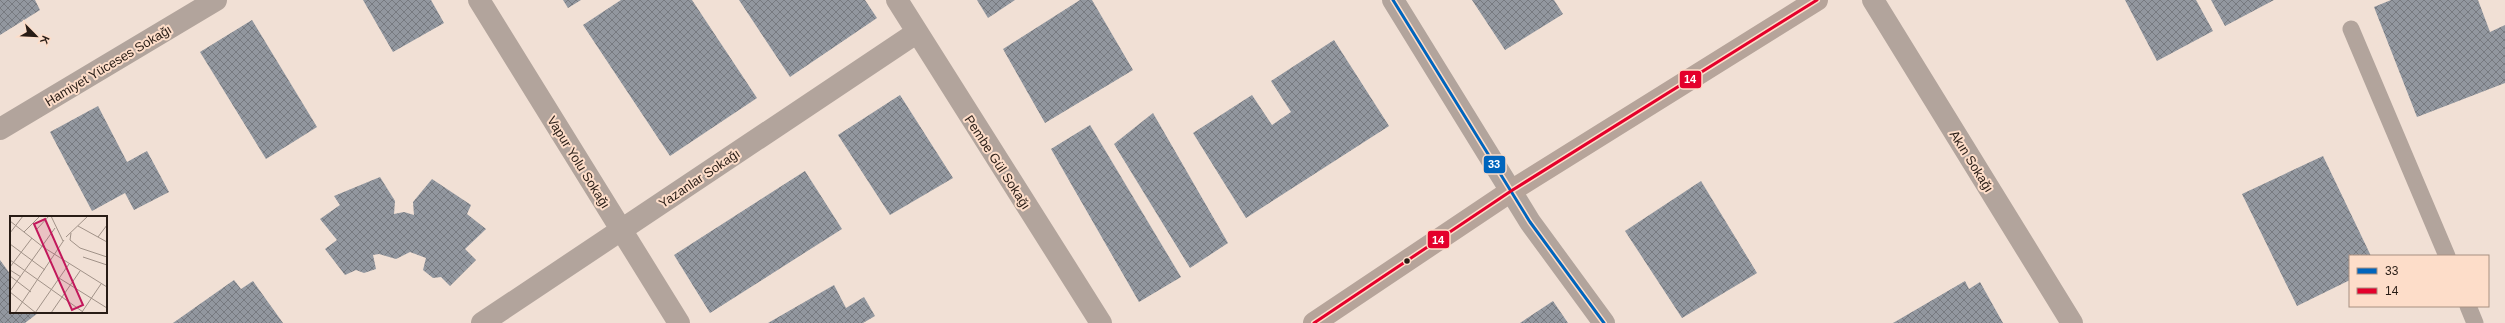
<svg xmlns="http://www.w3.org/2000/svg" width="2505" height="323" font-family="Helvetica,sans-serif">
<style>
.building{fill:url(#building-cross-hatch)}
.lines{fill:none;stroke-linecap:round;stroke-linejoin:round}
.lane{stroke:#b2a49c;stroke-width:17}
.street{stroke:#b2a49c;stroke-width:22}
.primary{stroke:#b6a49a;stroke-width:22}
.bus-1-casing{stroke:#fdddc9;stroke-width:6}
.bus-2-casing{stroke:#fdddc9;stroke-width:6}
.bus-1{stroke:#0065bd;stroke-width:3}
.bus-2{stroke:#e4002b;stroke-width:3}
.bus-dot{fill:#281c15;stroke:#fdddc9;stroke-width:1.5}
.labels{text-anchor:middle;stroke-width:4;stroke-linejoin:round;paint-order:stroke}
.street-label{font-size:13px;fill:#281c15;stroke:#fdddc9}
.inset-road{fill:none;stroke:#a19288;stroke-width:1}
.view{fill:#c2185b;fill-opacity:0.15;stroke:#c2185b;stroke-width:2}
.inset-edge{fill:none;stroke:#281c15;stroke-width:2}
.line-badge{stroke:#fdddc9;stroke-width:1.5}
.badge-label{font-size:11px;text-anchor:middle;font-weight:bold;fill:#fff}
</style>
<defs>
<pattern id="building-cross-hatch" width="8" height="8" patternUnits="userSpaceOnUse"><rect width="8" height="8" fill="#92979f"/><path d="M0 0l8 8M0 8l8-8" fill="none" stroke="#777a80"/></pattern>
</defs>
<rect width="100%" height="100%" fill="#f1e0d5"/>
<path class="building" d="M0,0H35L40,10L0,35Z
M363,0H431L444,23L393,52Z
M563,0H581L568,8Z
M621,0H692L757,98L670,156L583,25Z
M739,0H865L877,18L790,77Z
M977,0H1015L988,18Z
M1080,0H1092L1133,70L1045,123L1003,49Z
M1472,0H1554L1563,14L1505,50Z
M2125,0H2196L2213,31L2157,61Z
M2211,0H2274L2225,26Z
M2391,0H2478L2490,32L2505,25V83L2417,117L2374,7Z
M252,20L317,127L266,159L200,52Z
M1334,40L1389,126L1246,218L1193,133L1252,95L1272,125L1291,112L1271,81Z
M900,95L953,178L890,215L838,135Z
M98,106L127,162L147,151L169,192L134,210L125,193L92,211L50,132Z
M1153,113L1228,243L1190,268L1114,144Z
M1090,125L1181,277L1139,302L1051,149Z
M2323,156L2371,256H2350V280L2297,306L2242,194Z
M805,171L842,229L710,313L674,255Z
M380,177L395,201L394,214L404,212L414,215L413,202L432,179L471,205L467,214L486,229L465,249L476,260L450,286L441,277L433,278L423,270L426,258L410,252L396,259L379,254L373,255L376,269L364,273L356,270L345,275L325,249L337,240L320,219L340,205L334,196Z
M1701,181L1757,273L1682,318L1625,231Z
M0,260L11,275V312L38,313L25,323H0Z
M234,280L241,289L253,281L283,323H173Z
M1965,281L1969,289L1980,282L2003,323H1893Z
M834,285L846,308L864,297L875,316L863,323H768Z
M1553,301L1568,323H1520Z"/>
<g class="lines">
<path class="lane" d="M2351,29L2447,256
M2468,306L2475,323"/>
<path class="street" d="M479,0L679,323
M897,0L1101,323
M1393,0L1530,222L1604,323
M1873,0L2072,323
M0,129L216,0
M482,323L916,33"/>
<path class="primary" d="M1314,323L1511,191L1817,0"/>
<defs>
<path id="bus-1" d="M1393,0L1530,222L1604,323"/>
<path id="bus-2" d="M1314,323L1511,191L1817,0"/>
</defs>
<use href="#bus-1" class="bus-1-casing"/>
<use href="#bus-2" class="bus-2-casing"/>
<use href="#bus-1" class="bus-1"/>
<use href="#bus-2" class="bus-2"/>
</g>
<circle class="bus-dot" cx="1407" cy="261" r="3.5"/>
<g class="labels">
<g class="street-label">
<text transform="translate(108 65) rotate(-31)" y="5">Hamiyet Yüceses Sokağı</text>
<text transform="translate(1972 161) rotate(58)" y="5">Akın Sokağı</text>
<text transform="translate(579 162) rotate(58)" y="5">Vapur Yolu Sokağı</text>
<text transform="translate(998 162) rotate(57)" y="5">Pembe Gül Sokağı</text>
<text transform="translate(699 178) rotate(-34)" y="5">Yazanlar Sokağı</text>
</g>
</g>
<g transform="translate(10 216)">
<rect width="97" height="97" fill="#f1e0d5"/>
<path class="inset-road" d="M41,0L53,25M0,5L33,31L97,71M68,10L97,26M27,13L39,0M14,16L30,0M0,17L13,0M61,17L60,24L70,32L97,41M56,21L78,0M88,21L97,9M0,28L35,54M73,41L97,49M0,44L73,96M0,51L22,22M0,54L11,61M0,60L21,76M49,62L97,92M0,75L45,12M0,76L26,97M72,96L91,68M5,97L54,24M25,97L59,48M41,97L70,55"/>
<path class="view" d="M35,3L73,89L62,94L24,8Z"/>
<rect width="97" height="97" class="inset-edge"/>
</g>
<g class="line-badge">
<rect x="1679" y="70" width="23" height="19" rx="4" fill="#e4002b"/>
<rect x="1483" y="155" width="23" height="19" rx="4" fill="#0065bd"/>
<rect x="1427" y="230" width="23" height="19" rx="4" fill="#e4002b"/>
</g>
<g class="badge-label">
<text x="1690" y="83">14</text>
<text x="1494" y="168">33</text>
<text x="1438" y="244">14</text>
</g>
<rect x="2349" y="255" width="140" height="52" fill="#fdddc9" stroke="#a89081"/>
<rect x="2357" y="268" width="20" height="6" fill="#0065bd" stroke="#a89081"/>
<text x="2385" y="275" font-size="12" fill="#281c15">33</text>
<rect x="2357" y="288" width="20" height="6" fill="#e4002b" stroke="#a89081"/>
<text x="2385" y="295" font-size="12" fill="#281c15">14</text>
<g transform="translate(36 36) rotate(114)" stroke="#fdddc9" stroke-width="3" paint-order="stroke">
<path d="M0-3L7 15L0 10L-7 15Z" fill="#281c15"/>
<text y="-6" font-size="11" font-weight="bold" text-anchor="middle" fill="#281c15">K</text>
</g>
</svg>
